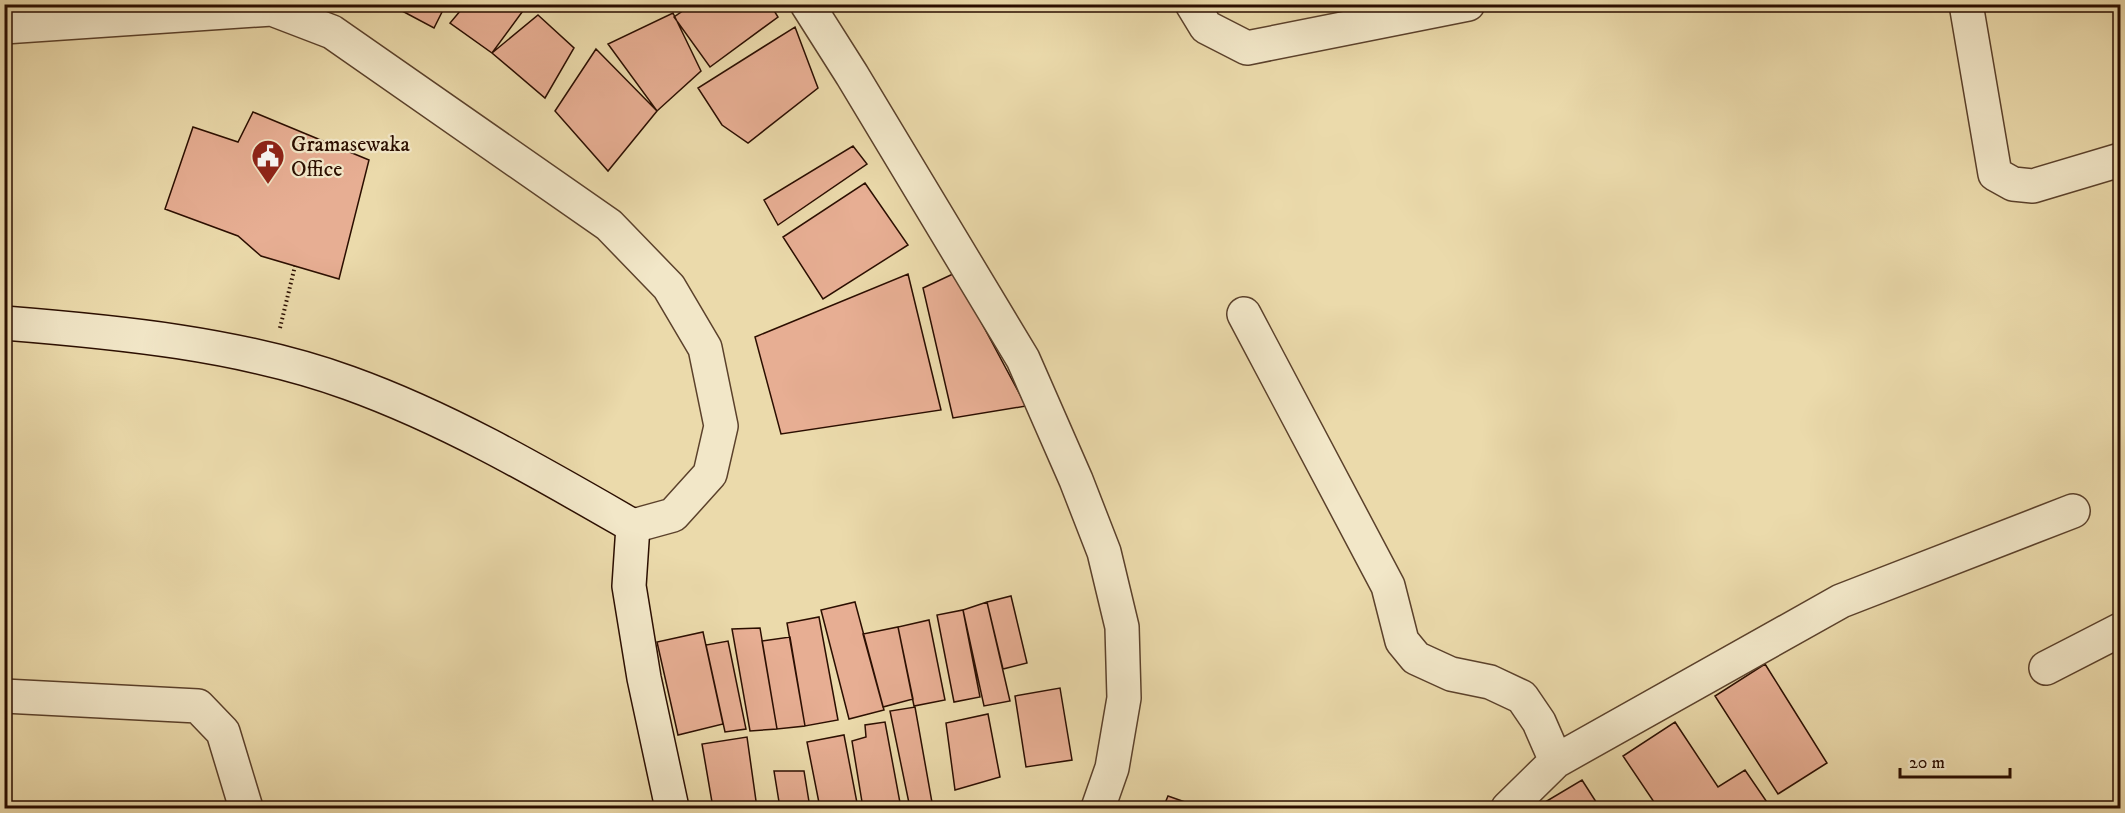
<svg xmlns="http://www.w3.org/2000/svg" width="2125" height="813" font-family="'IM FELL DW Pica',serif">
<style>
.building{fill:#e7ae93;stroke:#2b0e00;stroke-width:1.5}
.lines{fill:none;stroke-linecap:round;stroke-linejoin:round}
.street-casing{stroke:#5b412b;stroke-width:36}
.secondary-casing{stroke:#2b0e00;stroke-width:36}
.path{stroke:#2b0e00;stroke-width:4;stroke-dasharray:1.5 3;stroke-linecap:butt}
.street{stroke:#f2e7c8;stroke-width:33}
.secondary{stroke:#f2e7c8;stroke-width:33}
.labels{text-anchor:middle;stroke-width:4.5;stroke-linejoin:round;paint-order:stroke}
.poi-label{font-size:22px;fill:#2b0e00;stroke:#f2e7c8;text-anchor:start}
</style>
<rect width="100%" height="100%" fill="#ebdaab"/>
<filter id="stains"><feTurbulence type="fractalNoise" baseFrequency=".00333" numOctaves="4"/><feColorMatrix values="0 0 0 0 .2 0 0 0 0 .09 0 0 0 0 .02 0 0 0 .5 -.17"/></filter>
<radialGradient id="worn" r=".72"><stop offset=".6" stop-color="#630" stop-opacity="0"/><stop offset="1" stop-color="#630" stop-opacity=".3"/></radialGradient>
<path class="building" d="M389,4H446L434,28Z
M466,4H528L492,53L450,23Z
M693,4H770L778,17L710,67L674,17Z
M673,13L701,71L657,111L608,44Z
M538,15L574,48L545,98L492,53Z
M795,27L818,88L748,143L722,125L698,88Z
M596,49L657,111L608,171L555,111Z
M253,112L369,160L339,279L261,256L238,236L165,209L193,127L238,142Z
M853,146L867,164L778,225L764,200Z
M865,183L908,245L823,299L783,237Z
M955,273L1026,406L953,418L923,288Z
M908,274L941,410L781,434L755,337Z
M1011,596L1027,663L1003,669L987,602Z
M855,602L884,710L849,719L821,610Z
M987,602L1010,701L984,706L963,610Z
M963,610L980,697L954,702L937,615Z
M819,617L838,720L805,726L787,623Z
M929,620L945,700L914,706L898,627Z
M898,627L913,699L883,707L863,634Z
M760,628L777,729L750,731L732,629Z
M703,632L723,724L678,735L657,642Z
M790,637L805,726L777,729L762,641Z
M728,641L746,729L725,732L706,645Z
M1765,664L1827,763L1778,794L1715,696Z
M1060,688L1072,760L1026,767L1015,696Z
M915,707L933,808H910L890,711Z
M988,714L1000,777L955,790L946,723Z
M885,722L901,808H863L852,741L866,737L865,725Z
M1675,722L1718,787L1745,770L1771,808H1658L1623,756Z
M844,735L858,808H820L807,742Z
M747,737L757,808H713L702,744Z
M774,771H804L810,808H780Z
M1582,780L1600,808H1535Z
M1168,796L1202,808H1163Z"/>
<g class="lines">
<defs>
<path id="street" d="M807,4L852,75L1023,359L1076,480L1104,552L1122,627L1124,698L1112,768L1098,808
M1192,4L1206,27L1247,48L1468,4
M1966,4L1995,174L2013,184L2033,186L2120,160
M4,27L272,9L332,32L609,225L669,287L705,348L721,426L710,474L673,515L633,526
M1244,314L1388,586L1402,641L1416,658L1451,674L1490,682L1522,697L1539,722L1556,761
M2046,668L2120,630
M4,696L198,706L223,732L246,808
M1508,808L1556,761L1841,601L2073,511"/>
<path id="secondary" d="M4,323C117,332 242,344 349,383C449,419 541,473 633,526L629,586L644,678L672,808"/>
</defs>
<use href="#street" class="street-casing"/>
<use href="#secondary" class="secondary-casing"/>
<path class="path" d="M280,328L295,266"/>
<use href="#street" class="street"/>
<use href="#secondary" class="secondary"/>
</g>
<defs>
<symbol id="civic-pin" viewBox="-11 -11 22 30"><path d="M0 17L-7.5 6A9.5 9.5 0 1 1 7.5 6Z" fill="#8f2418" stroke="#f2e7c8"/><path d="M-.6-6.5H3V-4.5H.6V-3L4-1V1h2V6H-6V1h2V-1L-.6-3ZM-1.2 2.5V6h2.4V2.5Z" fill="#fff"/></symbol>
</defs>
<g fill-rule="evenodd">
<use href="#civic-pin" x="249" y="137" width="38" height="52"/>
</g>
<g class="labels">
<g class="poi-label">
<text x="291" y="151">Gramasewaka<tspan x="291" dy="25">Office</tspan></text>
</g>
</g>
<rect width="2125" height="813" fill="none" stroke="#ebdaab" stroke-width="24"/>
<rect x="6" y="6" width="2113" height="801" fill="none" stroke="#2b0e00" stroke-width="3"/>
<rect x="12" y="12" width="2101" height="789" fill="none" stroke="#2b0e00" stroke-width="1.5"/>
<path d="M1900 768v9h110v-9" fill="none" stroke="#2b0e00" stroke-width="3"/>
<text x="1909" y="768" font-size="18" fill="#2b0e00" stroke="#f2e7c8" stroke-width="4.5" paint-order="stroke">20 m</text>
<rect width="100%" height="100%" filter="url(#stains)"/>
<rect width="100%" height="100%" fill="url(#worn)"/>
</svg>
